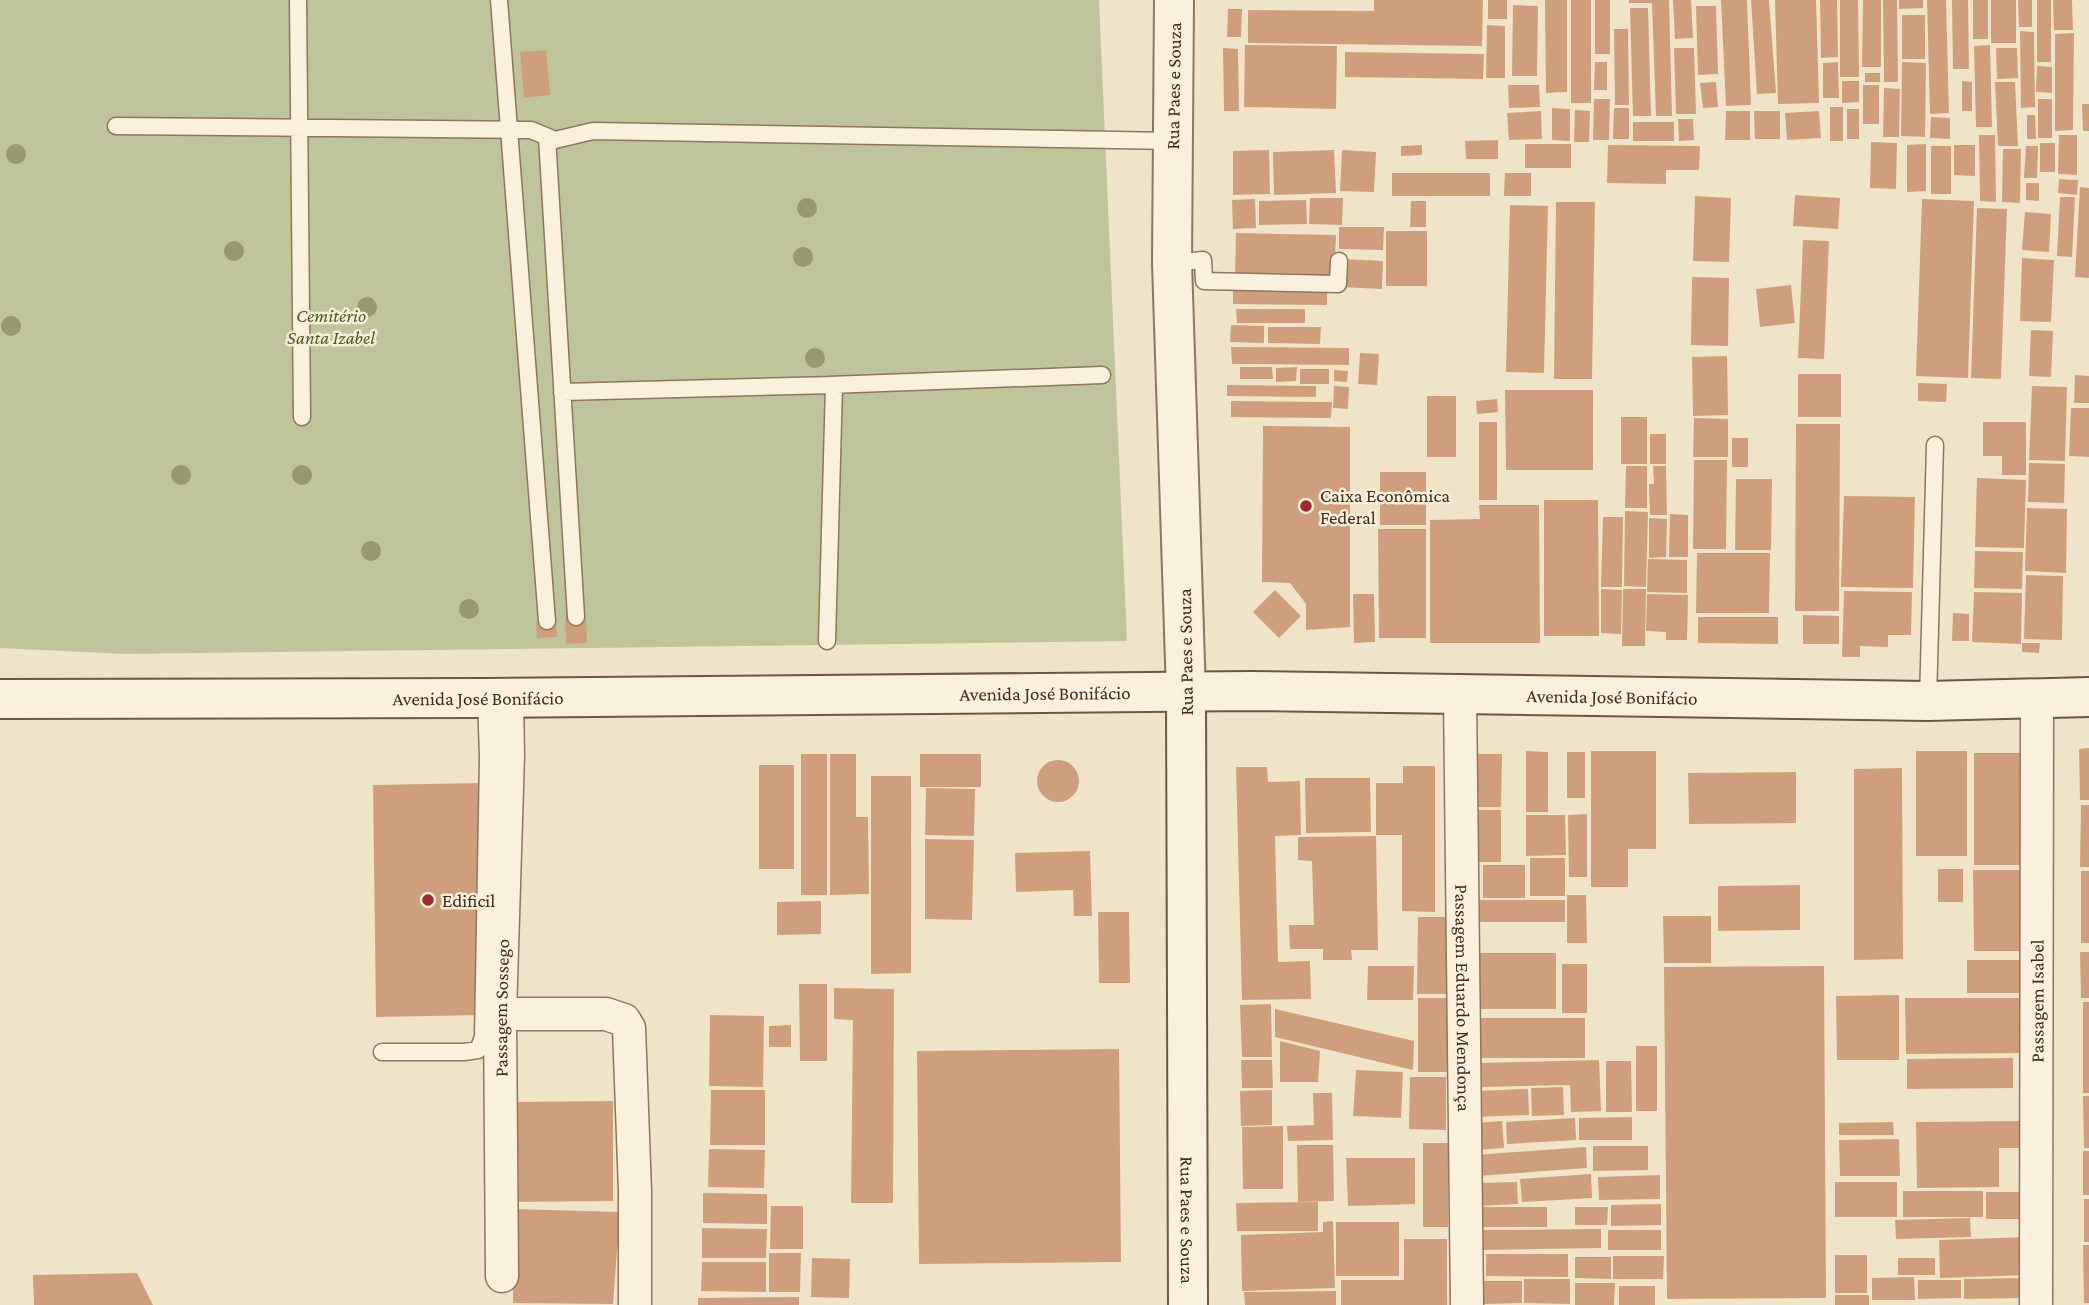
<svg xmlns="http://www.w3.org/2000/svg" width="2089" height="1305" font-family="'Crimson Pro',serif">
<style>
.cemetery{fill:#bfc49a}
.building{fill:#cf9f7d}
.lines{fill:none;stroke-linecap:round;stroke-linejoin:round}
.service-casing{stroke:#8d765c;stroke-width:19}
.minor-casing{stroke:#8d765c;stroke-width:35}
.tertiary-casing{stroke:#8d765c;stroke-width:42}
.secondary-casing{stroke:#6f573f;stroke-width:42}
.service{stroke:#faf1dc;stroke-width:16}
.minor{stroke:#faf1dc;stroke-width:32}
.tertiary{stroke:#faf1dc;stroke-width:38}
.secondary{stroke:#faf1dc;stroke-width:38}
.tree{fill:#96986f}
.poi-dot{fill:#9e2a2b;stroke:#f7eed8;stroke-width:2.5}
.labels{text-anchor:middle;stroke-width:5;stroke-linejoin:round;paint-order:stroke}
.street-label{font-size:19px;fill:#3d2e20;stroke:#f7eed8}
.park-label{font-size:19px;font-style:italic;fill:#4d5a26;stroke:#f7eed8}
.poi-label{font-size:19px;fill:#3d2e20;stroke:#f7eed8;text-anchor:start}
</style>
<rect width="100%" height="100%" fill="#f0e4c8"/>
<path class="cemetery" d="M0,0H1099L1127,641L126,654L0,648Z"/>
<path class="building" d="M1374,0H1483L1482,46L1248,43V10L1374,11Z
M1488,0H1507V19H1488Z
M1545,0H1567V92L1546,93Z
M1571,0H1591V103H1571Z
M1595,0H1610V54H1595Z
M1629,0H1669L1672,116H1656L1652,3H1629Z
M1673,0H1691L1693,38L1675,39Z
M1721,0H1747L1751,105L1726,106Z
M1751,0H1769L1776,93L1757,94Z
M1775,0H1816L1819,103L1778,104Z
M1820,0H1837L1838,57L1821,58Z
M1840,0H1858L1859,77H1840Z
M1863,0H1881V67H1862Z
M1883,0H1897L1898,82H1884Z
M1899,0H1923V8L1899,9Z
M1927,0H1946L1949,113L1930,114Z
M1952,0H1968L1969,69H1953Z
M1973,0H1988V39H1973Z
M1991,0H2016V43H1991Z
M2018,0H2032V27H2019Z
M2037,0H2051V62H2037Z
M2053,0H2072L2073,30H2054Z
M1513,5L1538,6L1537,76H1512Z
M1696,6H1716L1718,74L1698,75Z
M1630,8H1648L1651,116H1633Z
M1228,9H1242L1241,37H1227Z
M1902,15H1925V59H1902Z
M1487,25L1505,26V78H1486Z
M1614,29H1628L1629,105H1615Z
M2020,31L2034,32L2035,107L2021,108Z
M2074,33L2073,130L2055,131V34Z
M1245,45L1337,46L1336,109L1244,107Z
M1990,45L1992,127H1976L1974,46Z
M1223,48L1238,49L1239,111H1224Z
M1674,48H1694L1696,114H1676Z
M1996,48H2017L2018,78L1997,79Z
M546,50L550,95L524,98L520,52Z
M1345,52L1484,54L1483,79L1345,77Z
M1595,62H1607V90H1594Z
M1838,62L1839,98H1823V63Z
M1902,62L1926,63L1925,137L1901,136Z
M2037,66L2052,67V93L2036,92Z
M1865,73H1880V82H1865Z
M1842,81H1859V102L1842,103Z
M1962,81L1972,82V111H1962Z
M1716,82L1718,107L1703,108L1700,83Z
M1995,82H2015L2018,146H1998Z
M1508,85H1539L1540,107L1509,108Z
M1863,85H1879V124H1863Z
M1884,88L1900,89L1899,137H1883Z
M1594,99H1610L1609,140H1593Z
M2038,99H2052V138H2038Z
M2082,104H2089V131H2083Z
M1830,107H1843V141H1830Z
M1552,108L1570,109V141L1552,140Z
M1614,108H1629V139H1613Z
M1847,109H1859V139H1847Z
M1575,110L1590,111L1589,142H1574Z
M1541,111L1542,139L1509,140L1507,113Z
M1726,111H1750V140H1725Z
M1754,111H1780V139H1755Z
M1819,111L1821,138L1787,140L1785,113Z
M2027,115H2035L2036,139H2027Z
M1931,117L1950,118V139L1930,138Z
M1678,119H1693L1694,140L1679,141Z
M1633,122H1674V141H1633Z
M1979,135H1995L1996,202L1980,201Z
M2059,135H2077V175L2058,174Z
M1498,140V159H1466L1465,141Z
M1871,142L1897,143L1896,189L1870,188Z
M2040,143H2055V172H2040Z
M1525,144H1571V168H1525Z
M1926,144V191L1907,192V145Z
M1422,145V155L1401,156V146Z
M1608,145L1700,146L1699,170H1666V184L1607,183Z
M1954,145H1975V176L1954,175Z
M1931,146H1951V194H1931Z
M2026,146H2038L2037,178H2024Z
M2003,149H2021L2020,203L2002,202Z
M1269,150L1270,194L1233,195V151Z
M1334,150L1336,193L1274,195L1273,152Z
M1342,150L1376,152L1374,192L1340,191Z
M1392,173H1490V196H1392Z
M1505,173H1531V196H1504Z
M2059,179L2078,180L2077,195L2058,193Z
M2026,183H2039V201L2026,200Z
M2080,187L2089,188V278L2075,277Z
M1795,195L1840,198L1838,229L1793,226Z
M1695,196L1731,198L1729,262L1693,261Z
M2060,197H2075L2072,257L2057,256Z
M1310,198H1343L1342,225L1309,224Z
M1255,199L1256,228L1233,229L1232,200Z
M1922,199L1974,201L1968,378L1916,376Z
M1306,200L1307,224L1259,225V201Z
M1411,201H1426V227H1410Z
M1556,202H1595L1592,379H1554Z
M1510,205L1548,206L1544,373L1506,372Z
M1977,208L2007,209L2001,379L1971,378Z
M2025,212L2051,214L2049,252L2022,250Z
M1339,227H1384L1383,250L1339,249Z
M1386,231H1427V286H1386Z
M1236,233L1336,235L1334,281L1235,278Z
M1803,240L1829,241L1824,359L1798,358Z
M2022,258L2054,260L2051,322L2020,321Z
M1343,259L1383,261L1382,289L1341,287Z
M1692,277L1729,278L1728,346L1691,345Z
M1233,285L1327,286V305L1233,304Z
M1791,285L1795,323L1760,327L1756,289Z
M1236,309H1305V323H1237Z
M1231,325L1264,326V343L1230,342Z
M1268,327H1321L1320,344L1268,343Z
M2031,330L2053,331L2051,377L2029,376Z
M1231,347L1349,348V365L1232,364Z
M1360,353L1379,354L1377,385L1358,384Z
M1727,356L1728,415L1693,416L1692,357Z
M1240,367H1272L1273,379H1240Z
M1297,367L1296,381L1276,382V368Z
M1300,369H1329V384H1300Z
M1334,370L1348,371L1347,382L1334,381Z
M1798,374H1841V417H1798Z
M2075,375L2089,376V403H2074Z
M1918,383L1947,384L1946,402L1918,401Z
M1227,385L1316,386V397L1227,396Z
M1334,386L1349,387L1348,409L1333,408Z
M2032,386L2067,387L2065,461L2029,460Z
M1505,390H1593V470H1506Z
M1427,396H1456V457H1427Z
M1497,399L1498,412L1477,414L1476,401Z
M1231,401L1332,402L1331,418L1231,417Z
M2071,408H2089V457L2069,456Z
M1621,417H1647V464H1621Z
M1694,418L1728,419V457H1693Z
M1479,422H1497V500H1479Z
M1983,422H2026V475H2002V456H1983Z
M1796,424H1840L1839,611H1795Z
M1263,426L1350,427V627L1306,630V604L1290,583L1262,582Z
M1650,434H1666V464H1650Z
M1732,438H1748V467H1732Z
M1694,460H1727L1726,549H1693Z
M2029,463L2065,464L2064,503L2028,502Z
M1626,466H1647V508H1625Z
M1653,466H1666L1667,515H1650L1649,484H1654Z
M1380,472H1426V525H1380Z
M1977,478L2026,480L2024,548L1975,547Z
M1736,479H1772L1771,550H1735Z
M1844,496L1915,497L1913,588L1841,587Z
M1544,500H1598L1599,636H1544Z
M1479,505H1539L1540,643H1430V520L1480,519Z
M2027,508L2067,509L2066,573L2025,571Z
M1625,511L1648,512L1646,587L1624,586Z
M1670,514L1688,515V557H1669Z
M1603,517H1623L1622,587H1601Z
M1649,518L1667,519L1666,557L1649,558Z
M1378,529H1426V638H1379Z
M1975,551L2023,552L2022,589L1974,588Z
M1697,553H1770L1769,613H1696Z
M1648,559L1687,560V593L1647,592Z
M2026,575L2063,576L2062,640L2024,639Z
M1601,589L1622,590L1621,634L1601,633Z
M1623,589H1646L1645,646H1622Z
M1275,590L1301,616L1279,638L1253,612Z
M1844,591L1912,592L1911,635H1888V647L1860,646V657H1842Z
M1974,592L2022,593L2021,644L1972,642Z
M1353,594H1374L1375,642L1354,643Z
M1647,594L1688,595L1687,640H1666V632L1646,631Z
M1953,613L1969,614V641H1952Z
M1803,615L1839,616V644H1803Z
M586,616L587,643L566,644L565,617Z
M1698,617H1778V644L1698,643Z
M556,621L557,637L537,638L536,622Z
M2022,643H2040L2039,653L2022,652Z
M2089,748V800H2080L2079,749Z
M1526,751L1548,752V812H1526Z
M1591,751H1656V849H1628V887H1591Z
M1916,751H1967V856H1916Z
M1567,752H1585V798H1567Z
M1974,753H2023L2022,865H1974Z
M801,754H827V895H801Z
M830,754H856V817H868L869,894L830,895Z
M920,754H981V787H920Z
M1476,754H1502L1501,807H1475Z
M1037 781a21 21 0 1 1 42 0a21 21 0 1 1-42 0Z
M759,765H794V869H759Z
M1403,766H1435V912L1402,911V835H1376V783H1403Z
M1236,767H1267L1268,782L1300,781L1301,835L1275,836L1278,962L1310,961L1311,999L1242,1000Z
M1902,768L1903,959L1854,960V769Z
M1796,772V823L1689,824L1688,773Z
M871,776H911V973L871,974Z
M1305,778H1370L1371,832L1306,833Z
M479,783L483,1015L376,1017L373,785Z
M926,788L975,789L974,836L925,835Z
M2081,805H2089V867H2080Z
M1476,810H1501V862H1475Z
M1587,814V877H1569L1568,815Z
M1526,815H1565L1566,855L1526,856Z
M1376,836L1378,950H1351L1352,960H1323V949H1290L1289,925H1314L1312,861L1298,860V837Z
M925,839L974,840L972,920L925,919Z
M1090,851L1092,916H1074L1073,890L1016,892L1015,853Z
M1530,858H1565V896H1530Z
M1483,865H1525V898H1483Z
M1938,869H1963V902H1938Z
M1973,870H2021V951H1974Z
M2081,871H2089V943H2081Z
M1800,885V930L1718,931V886Z
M1567,895H1586L1587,943H1567Z
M1478,900H1565V922H1478Z
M821,901V934L777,935V902Z
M1098,912H1129L1130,983H1099Z
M1663,916H1711V963H1664Z
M1418,917H1447L1446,994H1417Z
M2080,952H2089V998H2081Z
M1477,953H1556V1009H1477Z
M1967,960H2026V993H1967Z
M1562,964H1587V1013H1562Z
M1368,966H1414L1413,1000H1367Z
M1824,966L1826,1298L1667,1299L1664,967Z
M799,984H827V1061H800Z
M834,988L894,989L893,1203H851L853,1020L834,1019Z
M1899,995V1060H1837L1836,996Z
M1418,998H1447V1072H1418Z
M1905,998H2027V1053L1906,1054Z
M2083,1002H2089V1093H2083Z
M1271,1004L1272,1057H1242L1240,1005Z
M1275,1009L1414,1041L1413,1070L1275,1037Z
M710,1015L764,1016L763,1087L709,1086Z
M1481,1018H1585V1058H1481Z
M791,1025V1047H769V1026Z
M1280,1041L1320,1051L1318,1082H1280Z
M1636,1046H1657V1111H1636Z
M1119,1049L1121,1262L919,1264L917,1051Z
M2013,1058V1088L1907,1089V1059Z
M1241,1060H1272L1273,1088H1242Z
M1599,1060L1601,1111L1571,1112L1570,1085L1482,1087L1481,1063Z
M1606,1061H1631L1632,1112H1606Z
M1356,1070L1403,1072L1401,1118L1353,1116Z
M1410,1077H1446V1130L1409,1129Z
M1563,1087L1564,1115L1532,1116L1531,1088Z
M1528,1089L1529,1115L1476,1117L1475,1091Z
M711,1090H765V1145H710Z
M1272,1090V1125L1241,1126L1240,1091Z
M1313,1093H1332L1333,1140L1288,1141L1287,1126L1314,1125Z
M2083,1096H2089V1148H2084Z
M613,1101V1201L508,1202V1102Z
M1632,1117V1140H1579V1118Z
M1575,1118L1576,1140L1507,1144L1506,1122Z
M1502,1121L1504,1148L1476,1150L1475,1123Z
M2026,1121V1148H1999V1187L1917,1188L1916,1122Z
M1893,1122L1894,1135H1839V1123Z
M1283,1126V1189H1243L1242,1127Z
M1899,1139L1900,1176H1840L1839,1140Z
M1423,1143H1448V1227H1423Z
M1297,1145H1333L1334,1201L1298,1202Z
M1593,1146H1648V1170L1593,1171Z
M1586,1147L1587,1168L1477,1176L1475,1155Z
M709,1149L765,1150L764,1188L708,1187Z
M2083,1151H2089V1195H2083Z
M1346,1158H1415V1204L1348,1206Z
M1591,1174L1592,1198L1522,1202L1520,1179Z
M1660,1175V1199L1599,1200L1598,1177Z
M1517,1182L1518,1204L1477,1206L1476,1183Z
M1835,1182H1897V1217H1835Z
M1903,1191H1983V1217H1903Z
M1986,1192H2030V1219H1986Z
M703,1193L767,1194V1224L703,1223Z
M2084,1199H2089V1242H2084Z
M1318,1202V1231H1237L1236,1203Z
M1661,1204V1225L1611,1226V1205Z
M771,1206H803V1249H770Z
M1480,1207H1547V1227H1481Z
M1575,1207H1608L1607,1225H1575Z
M514,1209L620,1212L613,1304L513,1303Z
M1970,1218L1971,1237L1896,1239L1895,1220Z
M1333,1221L1335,1288L1242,1291L1241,1235L1323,1232V1222Z
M1336,1222H1399V1276H1336Z
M702,1228L767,1229L766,1258H702Z
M1601,1229V1248L1481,1250V1230Z
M1608,1230H1661V1250H1608Z
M2028,1237L2029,1275L1940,1278L1939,1240Z
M1404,1239H1447V1305H1341V1280H1404Z
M2083,1245H2089V1303H2084Z
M769,1253H801L800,1292H769Z
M1486,1254H1568V1277L1486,1276Z
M1835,1255H1867V1293H1835Z
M1613,1256H1664L1663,1279H1613Z
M1575,1257H1611V1279L1575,1278Z
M812,1258L850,1259L849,1298L811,1297Z
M1898,1258H1935V1275H1898Z
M702,1262H766V1292L701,1291Z
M137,1273L153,1305H34L33,1275Z
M1914,1277L1915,1300H1872V1278Z
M2025,1278V1298L1964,1299V1279Z
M1524,1279H1570V1304L1524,1303Z
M1918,1280H1961V1298L1918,1299Z
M1483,1281H1522V1303L1484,1304Z
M1575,1283H1615L1614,1305H1575Z
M1619,1286H1655V1305H1619Z
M1336,1291V1305H1245L1244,1292Z
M1835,1295H1869V1305H1835Z
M799,1297V1305H698V1298Z"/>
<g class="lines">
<defs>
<path id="service" d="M298,0L302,417
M499,0L547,621
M116,126L531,130L555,140L593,131L1172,141
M547,137L576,617
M1172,263L1203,260L1204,281L1338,284L1339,261
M829,385L1102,375
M562,392L834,385L827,641
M1928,701L1935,445
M382,1052H464L478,1050L483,1037L488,757L486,698"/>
<g id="minor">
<path id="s1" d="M1460,694L1467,1305"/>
<path d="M500,1014H606L624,1020L629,1028L635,1191V1305"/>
<path id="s2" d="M502,1276L500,1014L508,755L507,698"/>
<path id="s3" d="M2036,1305L2037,698"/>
</g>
<path id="tertiary" d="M1174,0L1172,263L1186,693"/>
<g id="secondary">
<path id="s4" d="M1186,693L1188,1305"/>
<path id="s5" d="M0,699L486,698L1250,691L1928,701L2089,697"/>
</g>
</defs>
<use href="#service" class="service-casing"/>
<use href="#minor" class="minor-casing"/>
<use href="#tertiary" class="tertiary-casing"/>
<use href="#secondary" class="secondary-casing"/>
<use href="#service" class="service"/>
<use href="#minor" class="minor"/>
<use href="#tertiary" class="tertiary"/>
<use href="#secondary" class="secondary"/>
</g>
<g class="tree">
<circle cx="16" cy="154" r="10"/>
<circle cx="807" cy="208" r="10"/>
<circle cx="234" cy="251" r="10"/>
<circle cx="803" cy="257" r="10"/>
<circle cx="367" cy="307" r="10"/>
<circle cx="11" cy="326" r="10"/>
<circle cx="815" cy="358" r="10"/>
<circle cx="181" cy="475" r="10"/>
<circle cx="302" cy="475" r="10"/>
<circle cx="371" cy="551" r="10"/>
<circle cx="469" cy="609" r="10"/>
</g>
<g class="poi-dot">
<circle cx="1306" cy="506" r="7"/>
<circle cx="428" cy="900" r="7"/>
</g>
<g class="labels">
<g class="street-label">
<text transform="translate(1173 86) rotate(-89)" y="7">Rua Paes e Souza</text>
<text transform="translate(1185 652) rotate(-91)" y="7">Rua Paes e Souza</text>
<text dy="7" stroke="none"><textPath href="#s5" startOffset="1045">Avenida José Bonifácio</textPath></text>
<text dy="7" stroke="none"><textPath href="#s5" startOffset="1612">Avenida José Bonifácio</textPath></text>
<text dy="7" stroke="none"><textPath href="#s5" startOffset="478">Avenida José Bonifácio</textPath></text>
<text dy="7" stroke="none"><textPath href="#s1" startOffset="304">Passagem Eduardo Mendonça</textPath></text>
<text dy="7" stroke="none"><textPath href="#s3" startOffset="304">Passagem Isabel</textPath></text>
<text dy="7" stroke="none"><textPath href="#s2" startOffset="268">Passagem Sossego</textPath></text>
<text dy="7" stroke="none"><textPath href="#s4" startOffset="527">Rua Paes e Souza</textPath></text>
</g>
<g class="park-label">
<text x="331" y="322">Cemitério<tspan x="331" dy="22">Santa Izabel</tspan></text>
</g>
<g class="poi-label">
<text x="1320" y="502">Caixa Econômica<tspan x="1320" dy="22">Federal</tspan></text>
<text x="442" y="907">Edificil</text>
</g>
</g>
</svg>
